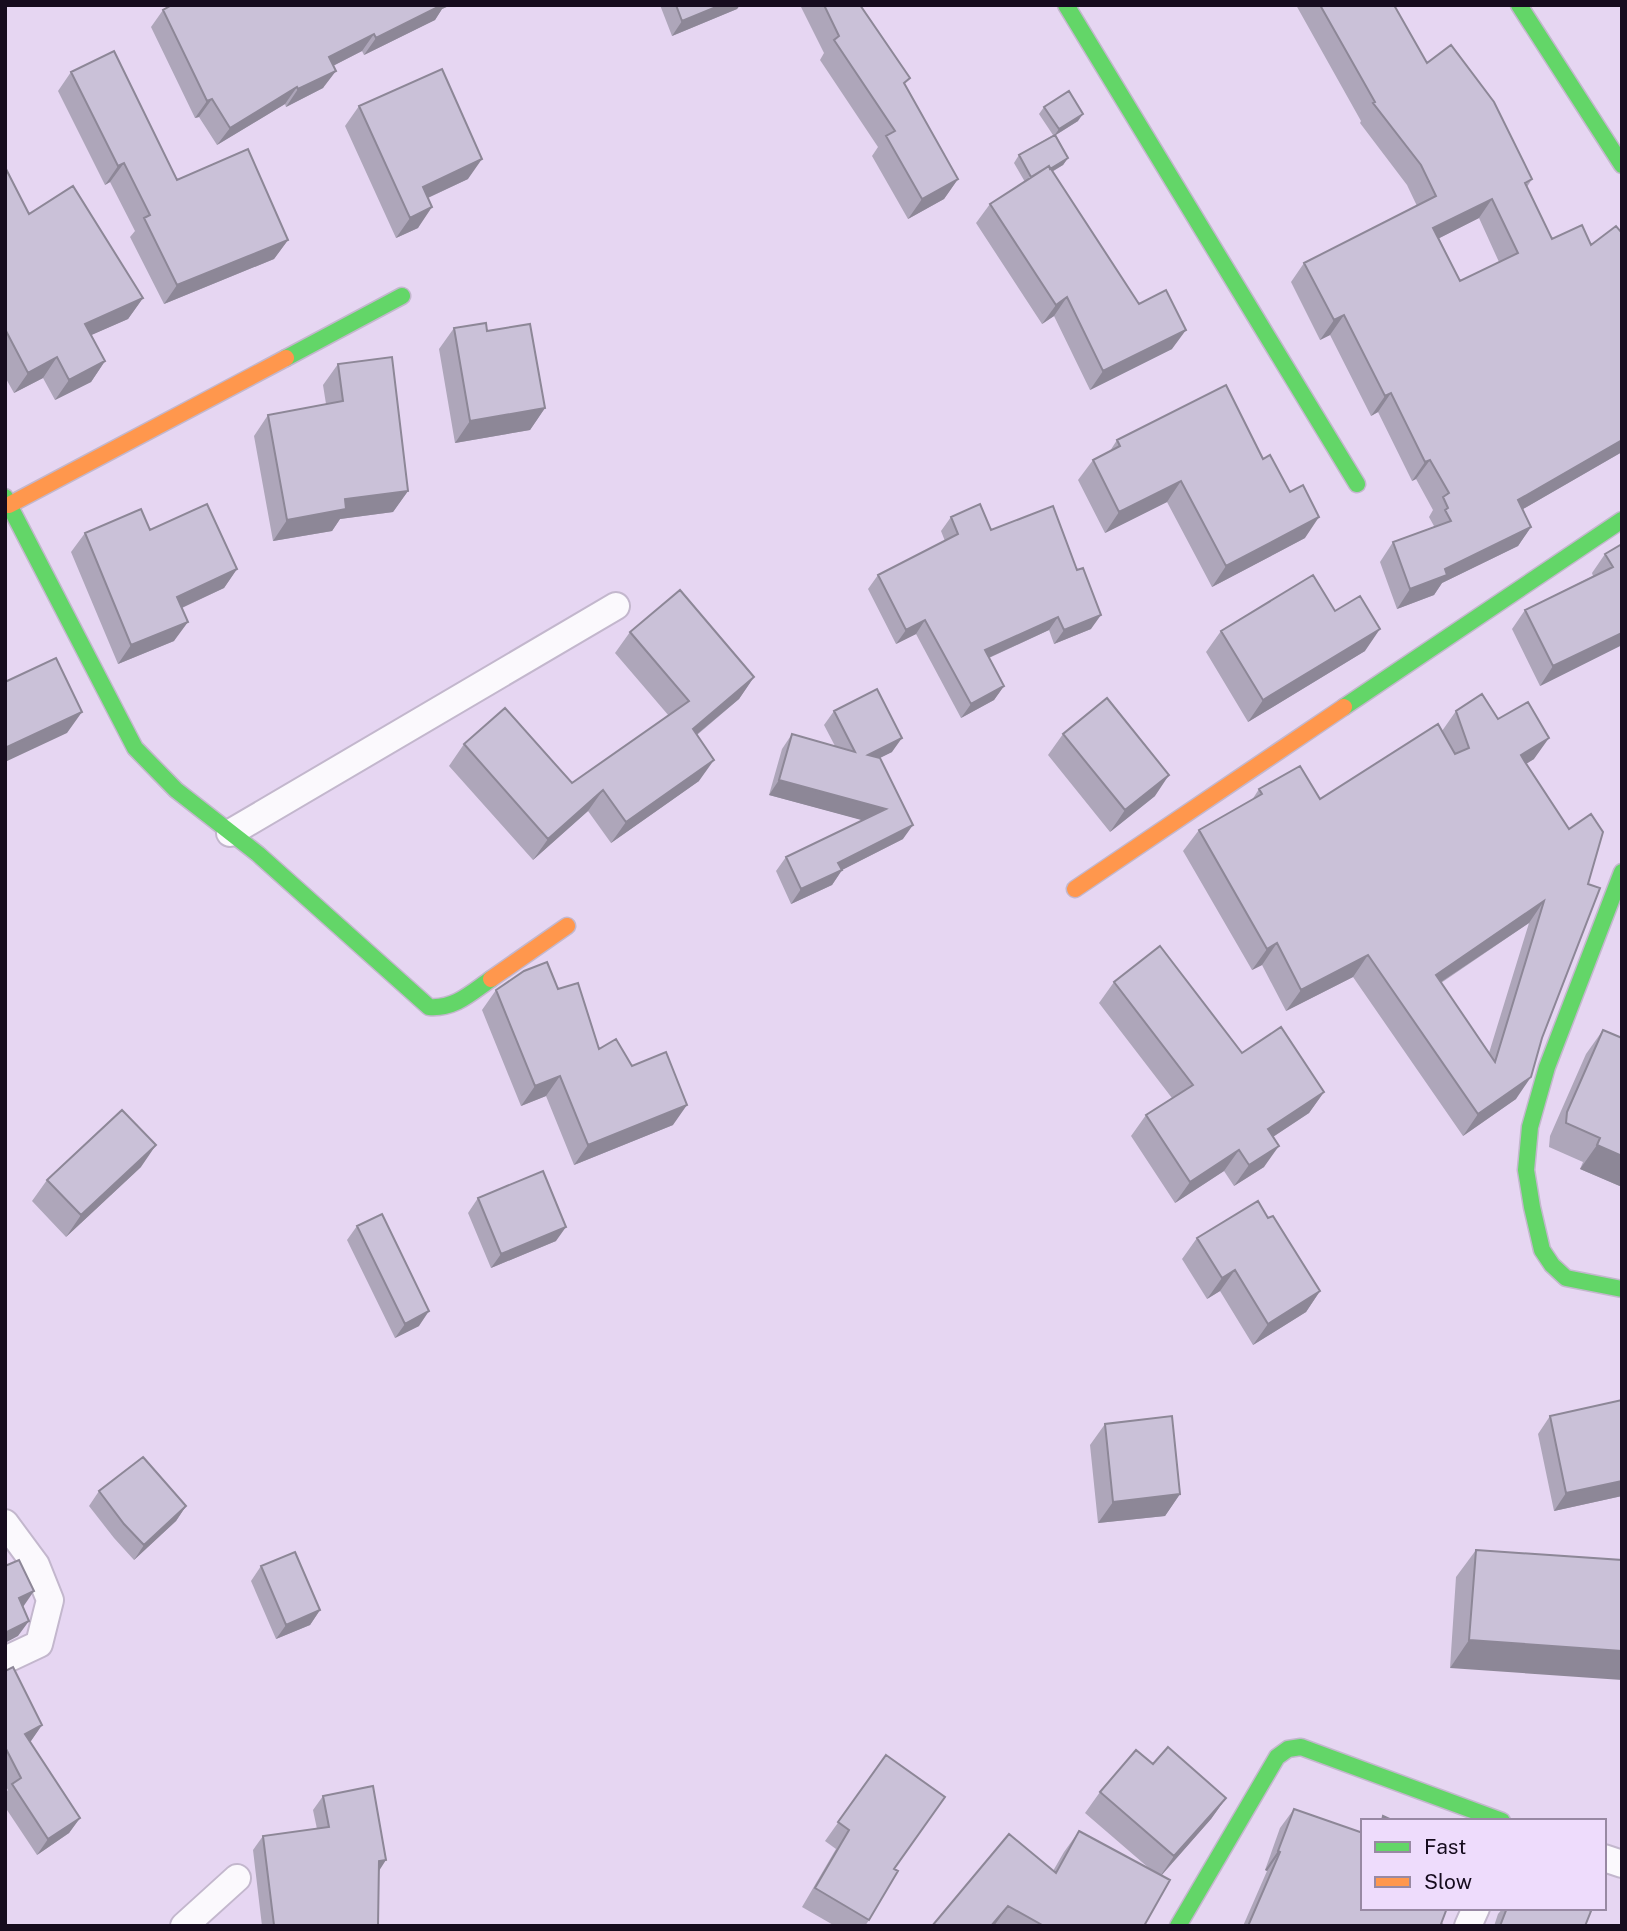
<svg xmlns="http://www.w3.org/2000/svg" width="1627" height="1931" font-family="'Public Sans',sans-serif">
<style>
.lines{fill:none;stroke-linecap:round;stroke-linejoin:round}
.street-casing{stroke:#c3b7cd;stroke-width:30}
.fast-casing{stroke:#c3b7cd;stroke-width:19}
.slow-casing{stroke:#c3b7cd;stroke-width:19}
.street{stroke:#fbf9fd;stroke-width:26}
.fast{stroke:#63d668;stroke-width:16}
.slow{stroke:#ff974d;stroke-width:16}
.wall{fill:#aea6ba;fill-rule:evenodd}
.shaded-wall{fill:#8d8797}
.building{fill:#cac1d8;stroke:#8d8797;stroke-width:2;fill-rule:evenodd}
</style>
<rect width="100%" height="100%" fill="#e6d6f2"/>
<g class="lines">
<defs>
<path id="street" d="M230,833L616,606
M5,1523L36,1565L50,1600L39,1644L5,1660
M1604,1858L1622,1864
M184,1926L237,1878
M1468,1926L1476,1908"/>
<path id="fast" d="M1066,5L1357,484
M1519,5L1622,165
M286,358L402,296
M5,497L135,748L176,790L258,854L429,1007C455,1009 471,993 491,979
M1344,707L1622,520
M1622,872L1547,1067L1530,1127L1526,1170L1532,1207L1542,1250L1552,1265L1566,1278L1622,1289
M1178,1926L1277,1757L1288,1749L1301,1747L1502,1821"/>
<path id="slow" d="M9,505L286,358
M1075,889L1344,707
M491,979L567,926"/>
</defs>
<use href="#street" class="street-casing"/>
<use href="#fast" class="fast-casing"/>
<use href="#slow" class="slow-casing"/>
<use href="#street" class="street"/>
<use href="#fast" class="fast"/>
<use href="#slow" class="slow"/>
</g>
<path class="wall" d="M172,5H451L442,9L435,20L364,55L362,51L333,66L323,88L286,107L285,104L217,145L199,117L195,118L151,27L163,10Z
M660,5H740L737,9L672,36Z
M800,5H860L958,179L944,199L908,219L872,156L878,147L820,60L824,53Z
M1296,5H1394L1427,63L1532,179L1527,187L1622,452L1523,509L1531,527L1518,546L1442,583L1434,595L1397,609L1380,562L1393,542L1433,527L1434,526L1429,517L1433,510L1416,479L1412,481L1378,412L1371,416L1330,335L1320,340L1291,282L1304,263L1417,206L1407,185L1360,123L1361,121ZM1479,218L1499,262L1460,281L1439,238Z
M71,72L177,180L288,240L274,259L164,304L130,237L135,231L110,182L105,185L58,91Z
M359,106L468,179L428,198L418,228L396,238L345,126Z
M1044,107L1078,121L1056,135L1068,158L1063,165L1052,172L1139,304L1172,349L1090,390L1054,316L1042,324L976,223L990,204L1025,182L1014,163L1019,155L1053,135L1039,114Z
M5,167L29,214L143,298L128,319L91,335L105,361L91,382L55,400L43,378L14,393L5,377Z
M454,328L487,331L545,408L530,430L455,443L439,349Z
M338,364L408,491L393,512L340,519L332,531L273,541L254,436L268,415L326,404L323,385Z
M1117,440L1263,459L1305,538L1212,587L1167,502L1105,533L1078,480L1093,460L1110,451Z
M951,517L991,530L1091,629L1054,644L1049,630L989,658L1004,686L994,700L961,718L916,634L896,644L868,589L878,575L945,541L941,531Z
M150,530L237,569L224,588L182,608L174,641L118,664L71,552L85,533Z
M1622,544V645L1540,686L1512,629L1525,610L1593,576L1592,573L1605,554Z
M1335,611L1365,651L1248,722L1206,652L1221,631Z
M630,632L754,677L739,699L697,735L699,781L611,843L588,811L533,860L449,766L464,744L572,783L669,716L615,653Z
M834,711L892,752L879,758L903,839L842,870L832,885L791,904L776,871L786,857L863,820L769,795L782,749L792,734L835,746L824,725Z
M1456,711L1498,719L1534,759L1526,764L1569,829L1516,1099L1463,1136L1353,977L1286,1011L1262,965L1252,970L1183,851L1199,830L1252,800L1259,789L1320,799L1442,731ZM1529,923L1489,1053L1441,983Z
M1063,734L1155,796L1110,832L1048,755Z
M1114,982L1242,1053L1324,1092L1309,1113L1273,1137L1264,1167L1234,1186L1224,1171L1175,1203L1131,1136L1146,1115L1172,1098L1099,1003Z
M558,989L599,1049L632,1066L673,1125L574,1165L546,1096L521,1106L482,1010L496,990Z
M1603,1030L1622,1038V1187L1580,1169L1583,1162L1549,1147L1550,1136L1586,1054Z
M141,1167L66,1237L32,1201L47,1180Z
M478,1198L556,1241L491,1268L468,1213Z
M1268,1218L1320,1291L1306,1312L1253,1345L1220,1291L1207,1299L1182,1259L1197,1238Z
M357,1226L419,1326L395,1338L347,1240Z
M1622,1400V1496L1554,1511L1538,1434L1550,1416Z
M1105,1424L1180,1494L1165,1516L1098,1523L1090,1445Z
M99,1491L186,1506L176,1521L134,1560L114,1538L89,1506Z
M1476,1550L1622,1560L1450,1668L1456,1577Z
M261,1566L320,1610L310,1625L276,1639L251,1581Z
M5,1671L42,1725L30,1742L80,1818L69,1833L37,1855L5,1807V1794L8,1790L5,1785Z
M886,1755L894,1869L869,1920L865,1926H835L802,1907L836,1849L825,1841Z
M1153,1764L1226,1798L1211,1819L1161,1876L1144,1926H932L1053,1871L1064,1852L1079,1831L1150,1869L1085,1813L1100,1792Z
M323,1796L379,1870L378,1926H262L253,1850L263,1836L317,1829L313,1810Z
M1294,1809L1441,1924L1445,1926H1243L1267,1871L1265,1870L1280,1828Z
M1503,1908H1585V1926H1494L1498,1914Z"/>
<path class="shaded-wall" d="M439,5H451L442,9L435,20L364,55L376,38Z
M721,5H740L737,9L672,36L682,21Z
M374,34L362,51L317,74L329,57Z
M336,71L323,88L286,107L298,89Z
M297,87L285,104L217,145L230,128Z
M212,99L199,117L195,118L207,101Z
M1083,114L1078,121L1054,136L1059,129Z
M1068,158L1063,165L1027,186L1032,179Z
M482,159L468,179L408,207L423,187Z
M124,163L110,182L105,185L118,166Z
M958,179L944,199L908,219L922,199Z
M1492,199L1479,218L1420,248L1433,228Z
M432,207L418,228L396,238L410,218Z
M288,240L274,259L164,304L177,285Z
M1067,297L1054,316L1042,324L1056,305Z
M143,298L128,319L71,344L85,324Z
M1344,315L1330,335L1320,340L1334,320Z
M1186,330L1172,349L1090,390L1103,371Z
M57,357L43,378L14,393L28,373Z
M105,361L91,382L55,400L69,380Z
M1391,393L1378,412L1371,416L1385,396Z
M545,408L530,430L455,443L470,421Z
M1622,440V452L1504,520L1518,500Z
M1430,460L1416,479L1412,481L1425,462Z
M1181,481L1167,502L1105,533L1119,512Z
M408,491L393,512L340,519L332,531L273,541L287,520L345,499Z
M1319,517L1305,538L1212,587L1226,566Z
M1531,527L1518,546L1442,583L1434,595L1397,609L1410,589L1445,569Z
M237,569L224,588L164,616L177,597Z
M1101,615L1091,629L1054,644L1064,630Z
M1058,617L1049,630L975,664L985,650Z
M925,620L916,634L896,644L906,630Z
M188,622L174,641L118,664L131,645Z
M1380,629L1365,651L1248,722L1263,700Z
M1622,633V645L1540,686L1553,666Z
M754,677L739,699L678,750L693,729Z
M1004,686L994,700L961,718L971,704Z
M82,712L67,733L5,762V748Z
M902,738L892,752L858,769L868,755Z
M1549,738L1534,759L1506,776L1521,755Z
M714,760L699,781L611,843L626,822Z
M1169,775L1155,796L1110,832L1125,810Z
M779,780L886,809L876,824L769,795Z
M603,790L588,811L533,860L548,839Z
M913,825L903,839L838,872L842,870L832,885L791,904L801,889L838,863Z
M1544,901L1529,923L1420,996L1436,975Z
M1277,943L1262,965L1252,970L1267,949Z
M1368,955L1353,977L1286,1011L1301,990Z
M560,1076L546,1096L521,1106L535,1086Z
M1531,1077L1516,1099L1463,1136L1478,1114Z
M1324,1092L1309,1113L1253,1150L1268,1129Z
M687,1105L673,1125L574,1165L588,1145Z
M156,1145L141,1167L66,1237L81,1215Z
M1597,1145L1622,1156V1187L1580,1169Z
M1279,1146L1264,1167L1234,1186L1249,1165Z
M1239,1150L1224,1171L1175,1203L1190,1182Z
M566,1227L556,1241L491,1268L501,1254Z
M1235,1270L1220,1291L1207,1299L1222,1278Z
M1320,1291L1306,1312L1253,1345L1268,1324Z
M429,1311L419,1326L395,1338L405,1324Z
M1622,1481V1496L1554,1511L1566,1493Z
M1180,1494L1165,1516L1098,1523L1113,1502Z
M186,1506L176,1521L134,1560L144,1545Z
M34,1591L23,1607L19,1598Z
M320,1610L310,1625L276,1639L286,1625Z
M29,1621L18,1636L5,1643V1633Z
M1469,1640L1622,1651V1680L1450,1668Z
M42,1725L31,1741L14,1750L25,1734Z
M1226,1798L1211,1819L1159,1878L1174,1856Z
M80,1818L69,1833L37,1855L48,1839Z
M1278,1851L1280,1852L1267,1871L1265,1870Z
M386,1860L377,1874L379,1861Z
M1008,1906L994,1926H991Z"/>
<path class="building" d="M172,5H442L376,38L374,34L329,57L336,71L298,89L297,87L230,128L212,99L207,101L163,10Z
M676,5H721L682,21Z
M824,5H860L910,78L904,83L958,179L922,199L886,136L895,131L834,40L839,36Z
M1320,5H1394L1427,63L1451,45L1494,102L1532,179L1525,183L1552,239L1582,225L1591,245L1616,226L1622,233V440L1518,500L1531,527L1445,569L1447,575L1410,589L1393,542L1451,521L1445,510L1448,508L1443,497L1449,493L1430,460L1425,462L1391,393L1385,396L1344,315L1334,320L1304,263L1436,196L1421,165L1373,103L1375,102ZM1492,199L1518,253L1460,281L1433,228Z
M114,51L177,180L248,149L288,240L177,285L144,218L150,215L124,163L118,166L71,72Z
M442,69L482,159L423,187L432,207L410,218L359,106Z
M1069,91L1083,114L1059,129L1044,107Z
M1055,135L1068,158L1050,169L1049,166L1031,177L1019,155Z
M1049,166L1139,304L1166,290L1186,330L1103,371L1067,297L1056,305L990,204Z
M5,167L29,214L73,186L143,298L85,324L105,361L69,380L57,357L28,373L5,329Z
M486,323L487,331L530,324L545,408L470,421L454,328Z
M392,357L408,491L345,499L346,509L287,520L268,415L343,401L338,364Z
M1226,385L1263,459L1270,455L1290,492L1303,485L1319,517L1226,566L1181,481L1119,512L1093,460L1120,446L1117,440Z
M207,504L237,569L177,597L188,622L131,645L85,533L141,509L150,530Z
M980,504L991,530L1053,506L1077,570L1083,568L1101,615L1064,630L1058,617L985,650L1004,686L971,704L925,620L906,630L878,575L958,534L951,517Z
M1622,544V633L1553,666L1525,610L1613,567L1605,554Z
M1313,575L1335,611L1360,596L1380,629L1263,700L1221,631Z
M680,590L754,677L693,729L714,760L626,822L603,790L548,839L464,744L505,708L572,783L689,701L630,632Z
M56,658L82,712L5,748V682Z
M877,689L902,738L868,755L880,758L913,825L838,863L842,870L801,889L786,857L886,809L779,780L792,734L855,752L834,711Z
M1482,694L1498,719L1528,702L1549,738L1521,755L1525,762L1569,829L1591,814L1603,832L1588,884L1600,888L1542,1038L1531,1077L1478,1114L1368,955L1301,990L1277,943L1267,949L1199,830L1262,794L1259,789L1300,766L1320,799L1438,724L1455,754L1469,748L1456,711ZM1544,901L1495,1062L1436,975Z
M1107,698L1169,775L1125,810L1063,734Z
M1160,946L1242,1053L1281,1027L1324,1092L1268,1129L1279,1146L1249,1165L1239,1150L1190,1182L1146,1115L1193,1085L1114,982Z
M547,962L558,989L578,983L599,1049L616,1039L632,1066L666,1052L687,1105L588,1145L560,1076L535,1086L496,990L524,971Z
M1603,1030L1622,1038V1156L1597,1145L1600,1138L1566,1123L1567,1112Z
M122,1110L156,1145L81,1215L47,1180Z
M543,1171L566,1227L501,1254L478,1198Z
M1258,1201L1268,1218L1273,1216L1320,1291L1268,1324L1235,1270L1222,1278L1197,1238Z
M382,1214L429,1311L405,1324L357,1226Z
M1622,1400V1481L1566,1493L1550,1416Z
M1172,1416L1180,1494L1113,1502L1105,1424Z
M143,1457L186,1506L144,1545L124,1524L99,1491Z
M1476,1550L1622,1560V1651L1469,1640Z
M295,1552L320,1610L286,1625L261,1566Z
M19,1560L34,1591L19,1598L29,1621L5,1633V1566Z
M13,1667L42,1725L25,1734L80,1818L48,1839L12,1784L21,1778L5,1747V1671Z
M1168,1747L1226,1798L1174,1856L1100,1792L1136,1750L1153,1764Z
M886,1755L945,1797L894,1869L898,1871L869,1920L815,1888L849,1830L838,1822Z
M373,1786L386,1860L379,1861L378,1926H271L274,1925L263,1836L329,1827L323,1796Z
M1294,1809L1363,1833V1908H1447L1441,1924L1445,1926H1248L1280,1852L1278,1851Z
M1383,1816L1394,1821H1382Z
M1079,1831L1170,1880L1144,1926H1044L1008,1906L991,1926H932L1009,1834L1056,1873Z
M1507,1908H1585L1591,1911L1585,1926H1500Z"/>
<rect width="1627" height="1931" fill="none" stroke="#160c1e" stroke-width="14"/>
<rect x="1361" y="1819" width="245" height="91" fill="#eedcfc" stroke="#9889a3" stroke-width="2"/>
<rect x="1375" y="1842" width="35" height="10" fill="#63d668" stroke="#9889a3" stroke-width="2"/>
<text x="1424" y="1854" font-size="21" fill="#160c1e">Fast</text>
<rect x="1375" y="1877" width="35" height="10" fill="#ff974d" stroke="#9889a3" stroke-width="2"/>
<text x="1424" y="1889" font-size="21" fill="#160c1e">Slow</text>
</svg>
